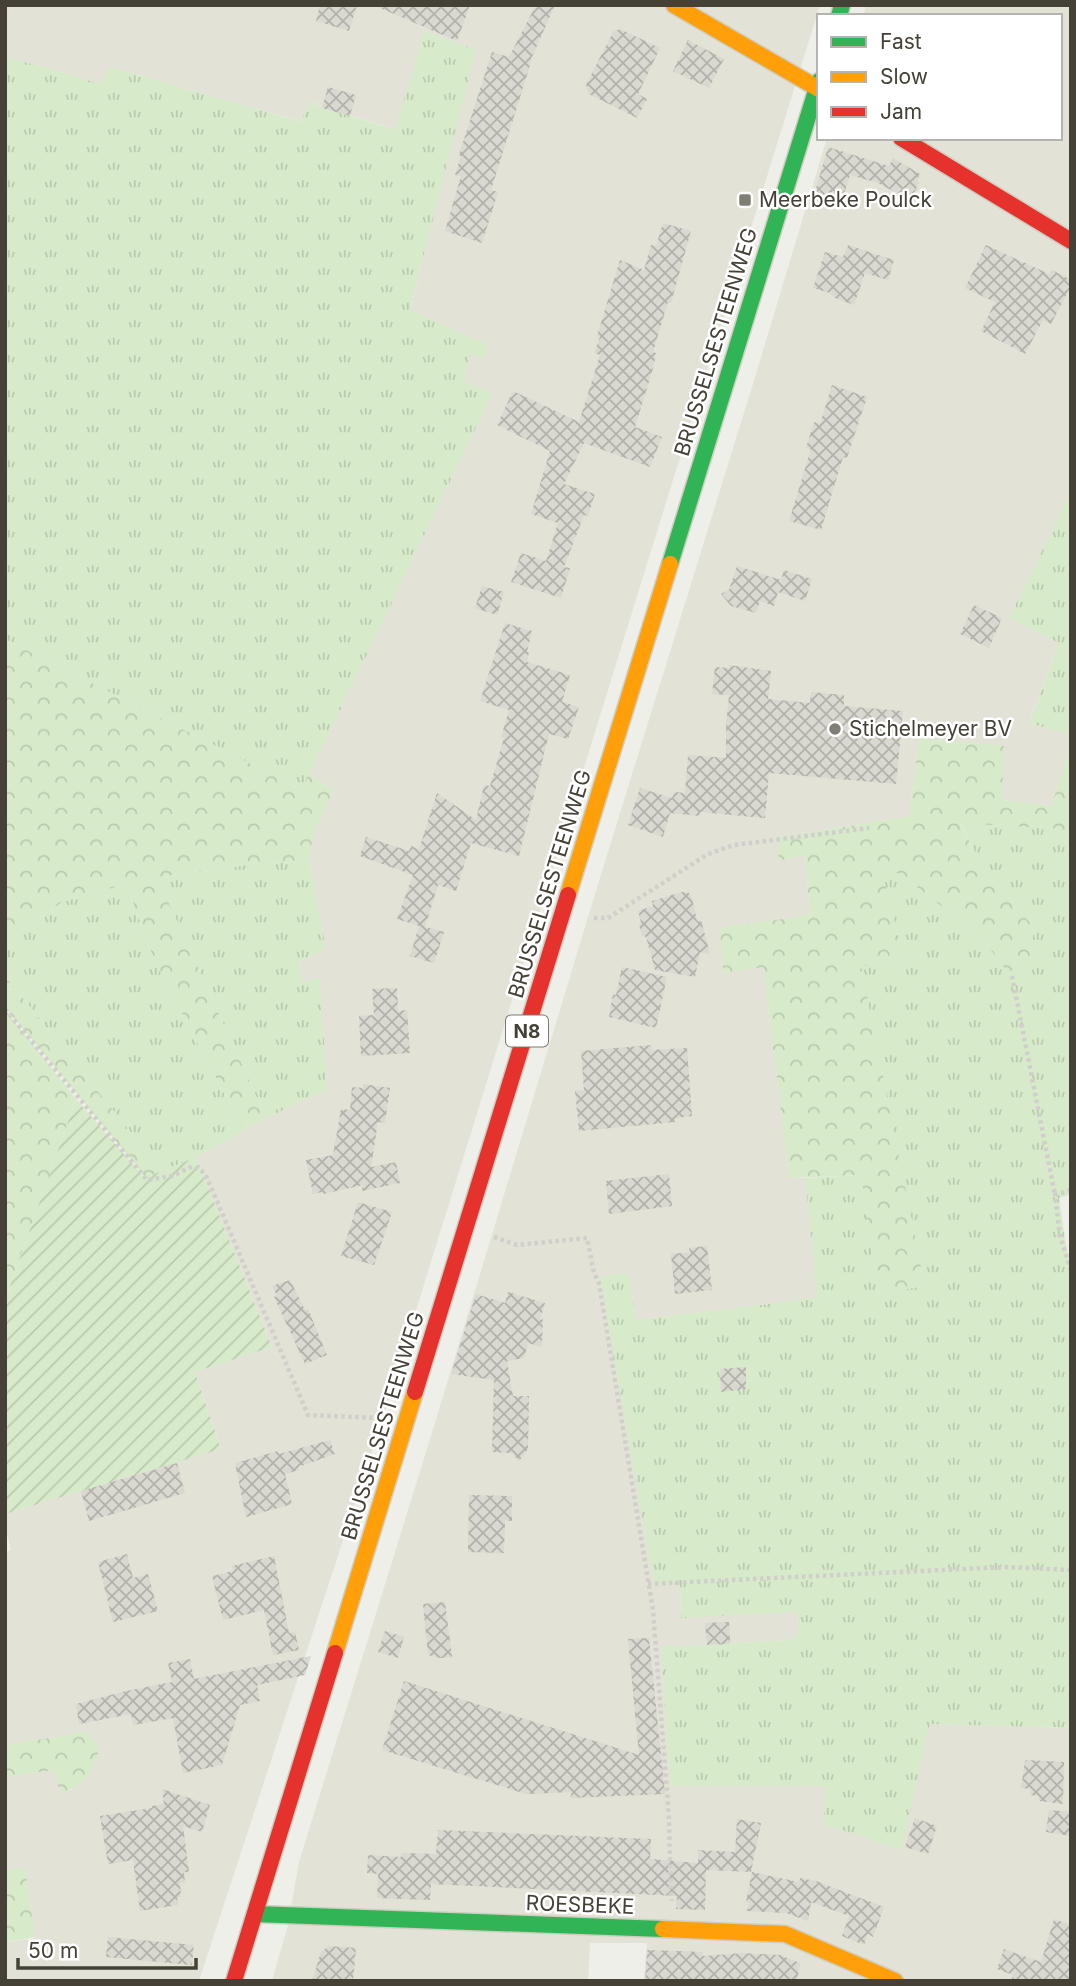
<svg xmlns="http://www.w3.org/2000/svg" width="1076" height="1986" font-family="Inter,sans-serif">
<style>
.residential{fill:#e3e2d6}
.grass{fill:url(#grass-tufts)}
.forest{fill:url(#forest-crowns)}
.garden{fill:url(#garden-furrows)}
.building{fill:url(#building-cross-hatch)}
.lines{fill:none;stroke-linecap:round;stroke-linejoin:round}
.fast-casing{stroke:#cecdc0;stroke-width:19}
.slow-casing{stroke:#cecdc0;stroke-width:19}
.jam-casing{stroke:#cecdc0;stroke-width:19}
.path{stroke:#d0cfcb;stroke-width:4.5;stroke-dasharray:3.5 3.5;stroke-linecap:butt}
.fast{stroke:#30b455;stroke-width:16}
.slow{stroke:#ff9f0a;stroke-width:16}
.jam{stroke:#e5322d;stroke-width:16}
.poi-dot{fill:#807e75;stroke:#fff;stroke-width:2.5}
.labels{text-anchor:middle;stroke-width:5;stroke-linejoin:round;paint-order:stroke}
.shield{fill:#fff;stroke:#7d7a72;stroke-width:2}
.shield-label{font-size:19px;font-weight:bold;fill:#454136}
.poi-label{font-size:21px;fill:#454136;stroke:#fff;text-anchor:start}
.street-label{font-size:21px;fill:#454136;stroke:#fff}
</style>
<defs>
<pattern id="grass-tufts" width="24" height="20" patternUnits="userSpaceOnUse" patternTransform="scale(1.75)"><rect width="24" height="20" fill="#d7eaca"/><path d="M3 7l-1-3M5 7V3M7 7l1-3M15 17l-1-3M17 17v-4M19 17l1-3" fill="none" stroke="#bacaae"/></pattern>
<pattern id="forest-crowns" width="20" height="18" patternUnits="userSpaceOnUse" patternTransform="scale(1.75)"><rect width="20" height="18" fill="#d7eaca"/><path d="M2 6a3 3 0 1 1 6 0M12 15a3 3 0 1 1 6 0" fill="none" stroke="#bacaae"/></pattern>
<pattern id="garden-furrows" width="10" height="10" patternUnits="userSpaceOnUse" patternTransform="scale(1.75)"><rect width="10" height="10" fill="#d7eaca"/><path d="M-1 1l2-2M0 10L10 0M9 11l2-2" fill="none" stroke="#bacaae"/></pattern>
<pattern id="building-cross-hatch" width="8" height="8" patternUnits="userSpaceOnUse" patternTransform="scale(1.75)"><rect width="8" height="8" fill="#d9d8d1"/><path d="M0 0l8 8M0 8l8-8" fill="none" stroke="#b2b1aa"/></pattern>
</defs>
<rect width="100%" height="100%" fill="#efefe9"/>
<path class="residential" d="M5,5H820L379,1430L199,1981H5V1942L35,1938L25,1868L5,1870V1777L55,1769L60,1793L72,1790L87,1732L5,1745V1552L11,1550L5,1525V1514L221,1448L195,1372L272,1347L196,1157L266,1118L319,978L303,982L299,961L326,949L309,856L314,833L334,790L309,775L492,394L463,382L471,354L488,345L410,311L475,50L424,31L396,130L310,102L302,122L109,67L101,84L7,57L5,67Z
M866,5H1071V492L1010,618L1059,643L1029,722L1071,735V748L1051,806L1002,800L919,738L909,816L778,838L805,854L810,915L721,928L723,973L763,966L789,1178H805L818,1298L636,1320L629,1273L599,1277L680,1584L681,1617L797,1612L798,1634L790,1640L707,1645L930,1724L1071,1728V1981H644L647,1943H590L588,1981H272L288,1925L299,1862L435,1423L595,894L756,374L827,138H1060V16H863Z"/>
<path class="grass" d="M424,31L476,50L410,310L488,345L483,359L471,354L463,381L492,394L302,790L5,639V67L7,57L101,84L109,67L301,122L309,102L395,130Z
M1071,492V735L1029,723L1059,643L1009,618Z
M960,822L1062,829L1071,849V1194L1059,1198L1071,1276V1728L930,1724L902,1850L824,1824L825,1786H670L661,1646L707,1645L790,1640L798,1633L797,1612L681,1618L680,1585H654L599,1277L629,1273L636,1320L817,1298L805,1178L861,1175L878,1293L925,1286L860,966L905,963L880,867L900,874L982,938L1008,972L1033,926L985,872Z
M309,856L326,949L299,961L303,982L320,978L327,1090L266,1118L157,877L261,863L290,862Z
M126,884L156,964L244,1131L196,1157L162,1171L5,976V943L62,902Z"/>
<path class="forest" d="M5,639L302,790L309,775L334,790L314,833L309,856L290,862L261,863L157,877L266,1118L244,1131L156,964L126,884L62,902L5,943Z
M919,738L1004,746L1002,800L1051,806L1071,748V849L1061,829L960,823L985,872L1033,926V958L1008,973L982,938L900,874L881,868L905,963L861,966L925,1286L878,1293L861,1175L789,1178L763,967L723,973L720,928L810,915L805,855L778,861V838L909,816Z
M5,976L162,1171L146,1178L5,1007Z
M5,1009L76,1099L5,1300Z
M87,1732L100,1748C91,1772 87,1785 60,1794L54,1770L5,1777V1745Z
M25,1868L35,1937L5,1942V1870Z"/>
<path class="garden" d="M76,1099L145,1178L196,1157L272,1347L195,1372L221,1449L5,1514V1300Z"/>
<path class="building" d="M320,5H357L349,31L316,21Z
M373,5H470L457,41Z
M536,5H555L531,59H532L491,190L498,192L482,243L445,231L461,176L455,175L461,156L459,155L492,52L509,57Z
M620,29L660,48L638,94L647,99L637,118L589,94L586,85L613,32Z
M688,40L724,59L709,88L673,71Z
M328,87L356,95L350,116L322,108Z
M828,147L889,166L893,158L920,174L917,180L919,182L911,201L878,183L850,175L840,207L813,199Z
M663,223L691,231L671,303L668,302L653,352L656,353L654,365L635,427L662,437L650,467L584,443L564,484L595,494L588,516L584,515L564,567L570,568L561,598L511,582L521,553L546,561L558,523L531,514L550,451L497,425L513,391L579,422L600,355L594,353L600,337L597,336L620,260L644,270L651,245L656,246Z
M848,245L894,260L888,280L865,273L854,305L835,298L830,293L813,288L825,252L843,257Z
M986,245L1049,274L1052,270L1071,280V286L1051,324L1043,320L1025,354L981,331L995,302L965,288Z
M832,385L867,397L847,458L843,457L821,530L789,521L811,449L806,448L814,422L820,424Z
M737,566L781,580L784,570L812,579L805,601L778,592L774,606L760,601L756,613L731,606L721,594L729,590Z
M482,586L504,592L497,615L475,608Z
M974,605L1002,618L989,648L960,634Z
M505,623L532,631L527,652H529L527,662L570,675L562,702L579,707L568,739L549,734L519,856L471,843L456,891L438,885L425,927L444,932L434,963L410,956L419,926L397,919L413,875L360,856L366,837L409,851L411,846L419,849L437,793L476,820L484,785L490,786L504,738L501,737L509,710L480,701Z
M729,665L771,671L768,699L810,703L811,692L844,695V706L903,711L896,784L769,773L765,818L700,812V816L670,813L663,837L628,825L640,788L672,798L674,792L685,793L688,755L726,758V726L729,695L712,694L715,667L729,668Z
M682,892L689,893L692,898L697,921L701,920L710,954L700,952L695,977L655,970L646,937L642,935L639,925L641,922L638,911L653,906L652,901Z
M622,967L667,977L656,1028L609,1017L613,994L616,995Z
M397,988L398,1011L407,1010L410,1053L361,1056L359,1016L374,1015L372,989Z
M652,1045L651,1050L687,1048L692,1116L675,1118V1122L579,1131L575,1091L584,1090L581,1051Z
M363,1084L390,1088L385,1123L378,1122L371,1167L396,1162L400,1183L362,1191L363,1185L323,1194L322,1192L313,1194L306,1160L333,1155L341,1109L350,1110L352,1087L363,1088Z
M669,1174L672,1206L609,1214L606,1181Z
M358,1202L392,1212L374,1265L341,1256Z
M707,1246L712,1290L675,1294L671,1254L690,1252L689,1248Z
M290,1280L305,1310L308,1309L327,1355L305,1364L274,1297L277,1296L272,1286Z
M508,1292L545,1303L540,1320L543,1319L542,1347L528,1343L524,1358L507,1361L513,1396H529L528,1449L519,1461L512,1453L492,1452L494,1380L451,1374L476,1294L505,1303Z
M746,1367V1389L721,1392L720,1369Z
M330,1440L335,1454L298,1467L299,1470L285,1474L292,1504L246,1517L235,1463L278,1451L279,1454Z
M177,1463L185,1493L89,1521L81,1491Z
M469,1495L512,1496V1521L505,1520L504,1553L468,1552Z
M127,1554L133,1578L148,1574L158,1611L113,1622L98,1562Z
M274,1556L289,1633L295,1632L299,1650L273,1655L264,1610L223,1620L212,1576L233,1571L232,1566Z
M445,1602L452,1657L440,1658L428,1655L423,1604Z
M729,1622L730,1644L707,1645L705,1623Z
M385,1631L404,1637L398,1658L378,1652Z
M649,1638L665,1794L570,1798L572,1792L526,1794L382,1750L404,1681L639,1755L628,1639Z
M311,1656L305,1675L257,1685L260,1701L240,1705L222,1765L183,1773L173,1718L133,1725L131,1714L79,1724L76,1704L126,1691L172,1682L168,1663L190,1659L194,1679Z
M1027,1760L1064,1762L1063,1804L1039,1801V1796L1030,1795L1031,1789L1021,1788L1025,1761Z
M162,1789L210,1805L202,1832L183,1826L189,1872H184L185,1883H180L181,1897H177L178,1905L140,1911L133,1860L108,1864L100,1816L152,1808V1806L164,1804Z
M1049,1810L1071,1812V1836L1046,1832Z
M915,1818L937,1826L928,1854L905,1847Z
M737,1819L761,1823L751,1872L706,1870L705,1910L676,1909L677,1896L431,1884L430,1900L377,1898L378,1874L367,1873L368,1855L401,1857L402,1853L436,1854L438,1830L651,1839L650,1859L698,1863V1850L735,1852Z
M752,1872L799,1882L800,1878L816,1881L884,1907L873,1937L868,1934L864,1945L842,1936L849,1916L811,1902L808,1921L786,1913L747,1911L749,1903L746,1902Z
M1054,1919L1071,1925V1981H1011L1013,1975L997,1969L1004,1949L1041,1962Z
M108,1937L194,1945L192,1965L106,1957Z
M329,1946L356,1948L353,1981H312L321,1952Z
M647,1950L703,1952V1956L743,1953L780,1955L800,1963L797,1981H645Z"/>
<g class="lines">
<defs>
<path id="fast" d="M839,16L842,5
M670,564L819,81
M255,1914L663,1929"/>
<path id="slow" d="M674,5L819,89
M568,895L670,564
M335,1653L415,1392
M663,1929L785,1934L895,1981"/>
<path id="jam" d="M901,138L1071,241
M415,1392L568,895
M234,1981L335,1653"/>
</defs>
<use href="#fast" class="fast-casing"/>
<use href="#slow" class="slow-casing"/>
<use href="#jam" class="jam-casing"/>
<path class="path" d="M594,918H608L708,854L734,845L869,828
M1012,976L1055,1195
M5,1009L147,1180L172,1176L193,1166L205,1173L308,1415L378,1418
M1071,1190L1055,1195L1060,1236L1071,1270
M494,1237L517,1245L587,1238L594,1273L599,1283L653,1610L669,1819L671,1901
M648,1584L1005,1567L1071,1570"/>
<use href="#fast" class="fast"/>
<use href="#slow" class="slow"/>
<use href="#jam" class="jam"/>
</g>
<g class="poi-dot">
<rect x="738" y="193" width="14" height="14" rx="3.5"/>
<circle cx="835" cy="729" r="7"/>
</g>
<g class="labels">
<rect class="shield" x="506" y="1015.5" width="42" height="31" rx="5"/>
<g class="shield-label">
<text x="527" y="1038">N8</text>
</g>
<g class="poi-label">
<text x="759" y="207">Meerbeke Poulck</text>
<text x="849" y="736">Stichelmeyer BV</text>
</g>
<g class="street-label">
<text transform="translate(716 342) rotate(-73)" y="7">BRUSSELSESTEENWEG</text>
<text transform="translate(550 884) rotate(-73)" y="7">BRUSSELSESTEENWEG</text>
<text transform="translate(383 1426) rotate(-73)" y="7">BRUSSELSESTEENWEG</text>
<text transform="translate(580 1905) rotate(2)" y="7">ROESBEKE</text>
</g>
</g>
<rect width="1076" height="1986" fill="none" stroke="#454136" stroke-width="14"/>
<rect x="817" y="14" width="245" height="126" fill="#ffffff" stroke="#b5b3af" stroke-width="2"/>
<rect x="831" y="37" width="35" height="10" fill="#30b455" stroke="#b5b3af" stroke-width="2"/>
<text x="880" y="49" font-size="21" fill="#454136">Fast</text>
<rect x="831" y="72" width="35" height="10" fill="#ff9f0a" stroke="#b5b3af" stroke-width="2"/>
<text x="880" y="84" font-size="21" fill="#454136">Slow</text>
<rect x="831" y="107" width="35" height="10" fill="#e5322d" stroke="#b5b3af" stroke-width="2"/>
<text x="880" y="119" font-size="21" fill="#454136">Jam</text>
<path d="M18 1958v10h178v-10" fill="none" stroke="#454136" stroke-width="3.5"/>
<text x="28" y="1958" font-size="21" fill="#454136" stroke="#ffffff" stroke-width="5" paint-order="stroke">50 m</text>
</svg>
